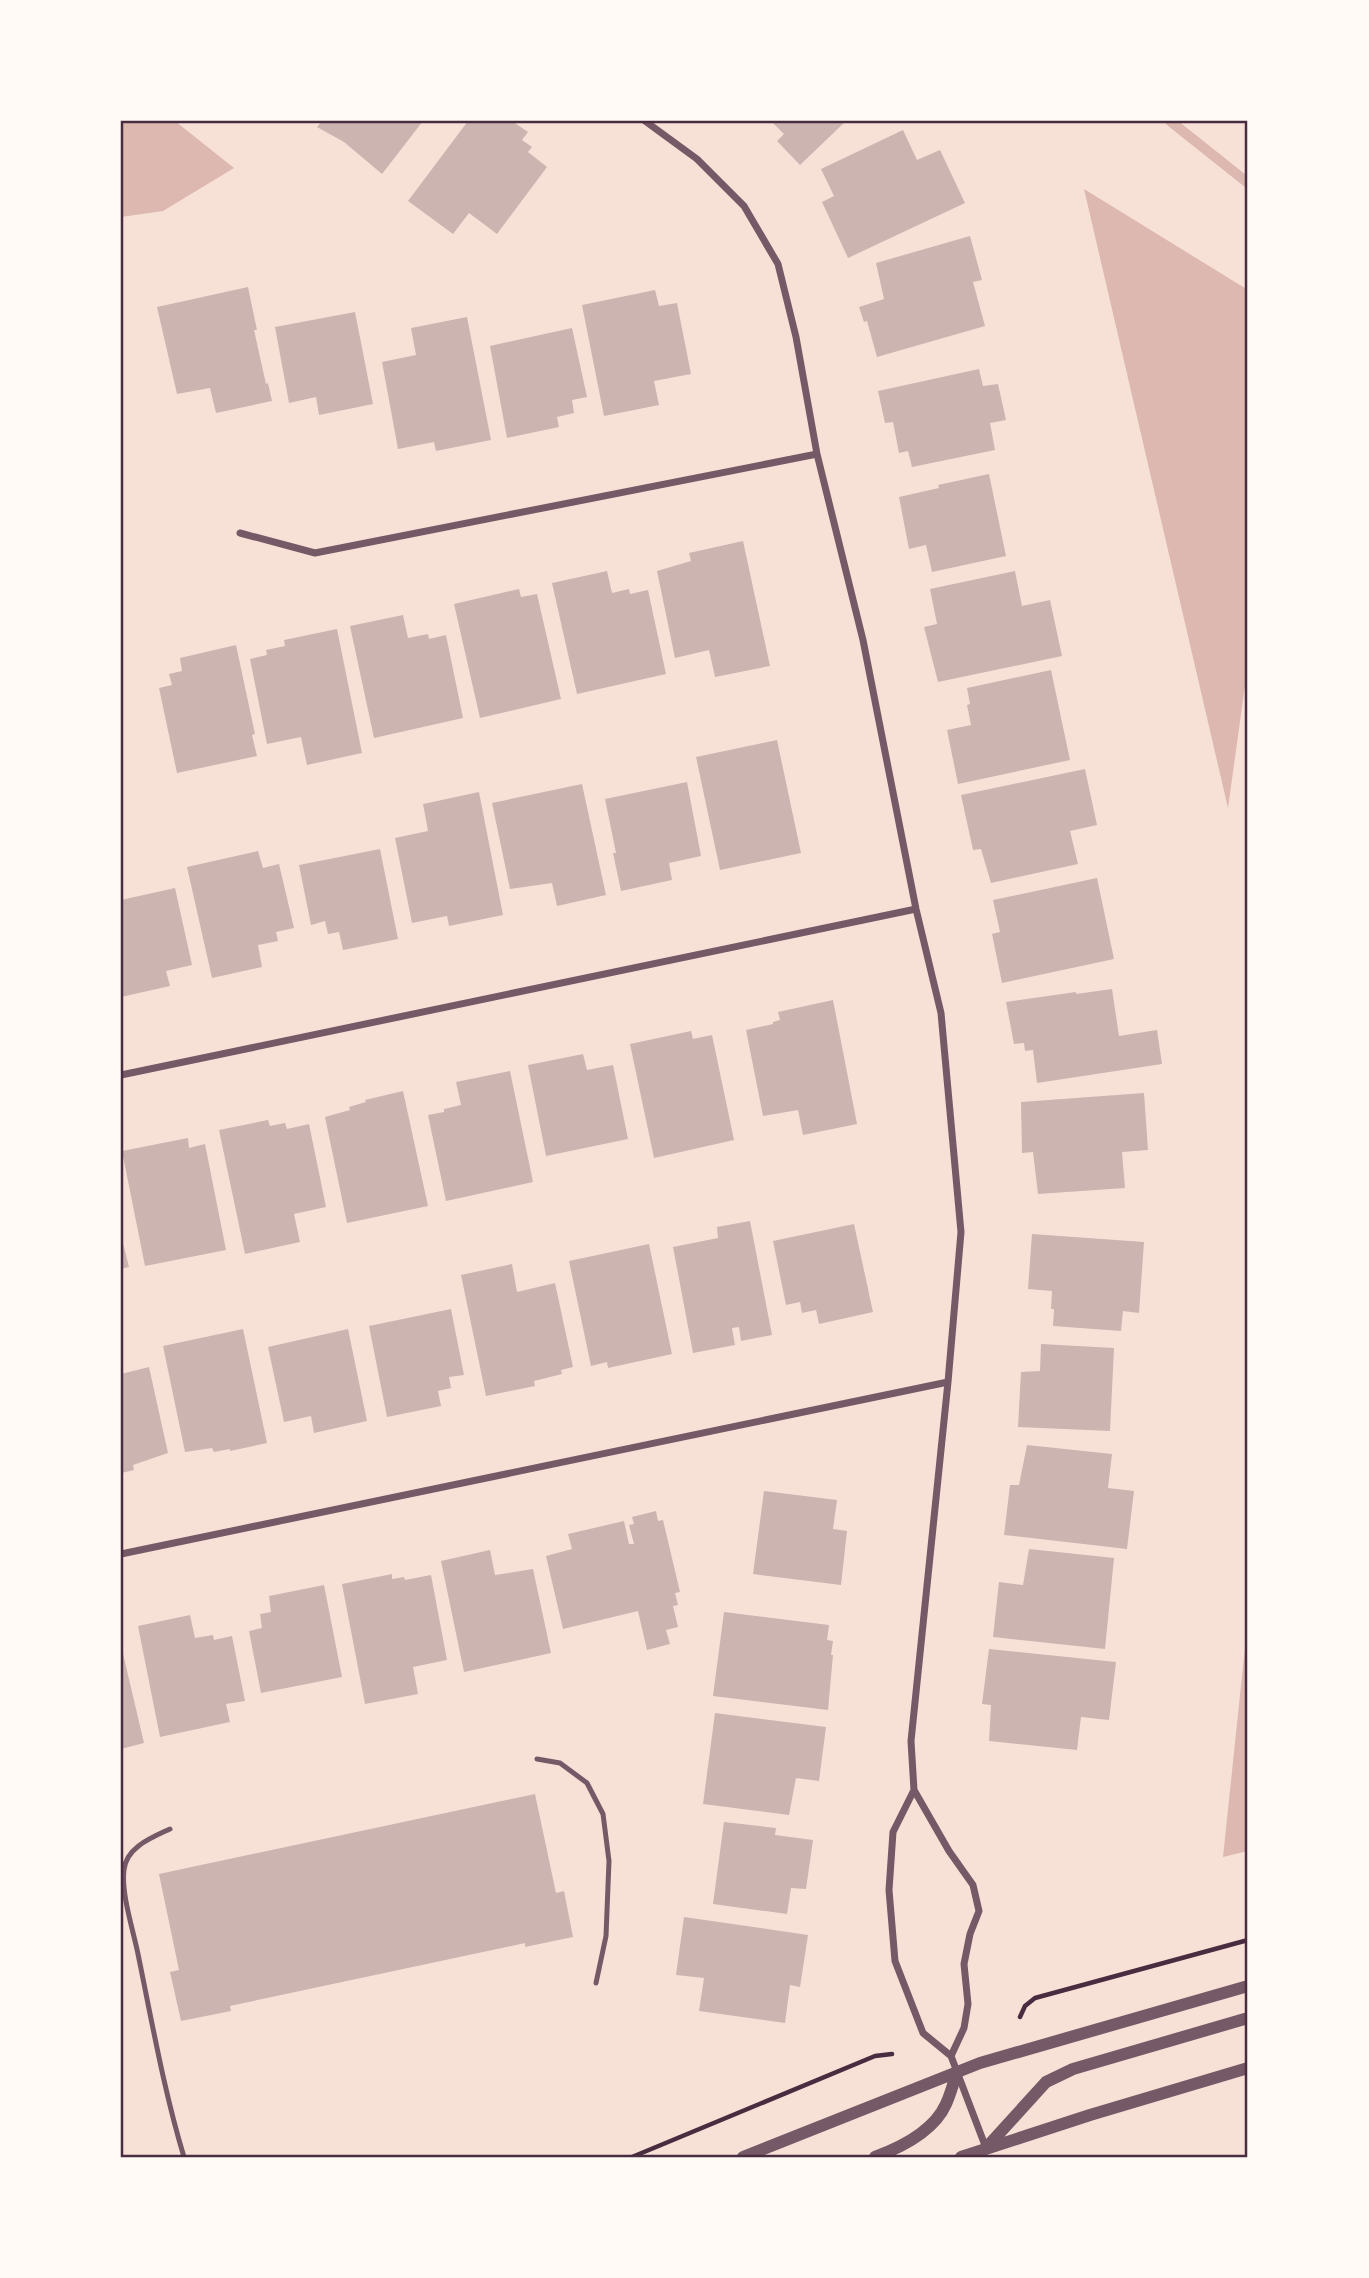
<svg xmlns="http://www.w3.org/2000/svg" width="1369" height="2278" font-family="Arial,sans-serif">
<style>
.water{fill:#dcb8b0}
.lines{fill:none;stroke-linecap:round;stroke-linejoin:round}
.stream{stroke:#dcb8b0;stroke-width:10}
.building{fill:#ccb4b1}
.path{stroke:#4a2c40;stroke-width:4.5}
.service{stroke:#755966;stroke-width:5}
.minor{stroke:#755966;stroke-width:7}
.tertiary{stroke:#755966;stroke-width:12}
.neatline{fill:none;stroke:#4a2c40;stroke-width:2.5}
</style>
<rect width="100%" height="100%" fill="#f7e1d7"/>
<path class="water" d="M121,121H175L234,168L163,211L121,217Z
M1084,189L1248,290V664L1228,808Z
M1248,1619V1851L1223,1857Z"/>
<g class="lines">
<path class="stream" d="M1170,121L1248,183"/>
</g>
<path class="building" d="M322,121H423L382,174L344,142L317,127Z
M468,121H512L528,132L522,140L532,147L528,152L547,167L497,234L469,213L453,234L408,201Z
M771,121H846L800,165L777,141L784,134Z
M903,130L917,160L940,150L965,203L848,258L822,202L834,196L821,169Z
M970,236L982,280L973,282L985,326L877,357L867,321L864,322L859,307L884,299L876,263Z
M248,287L257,330H254L266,384L268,383L272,401L216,413L210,388L177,394L157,307Z
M655,290L659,306L677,303L691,374L654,381L659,405L604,416L582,305Z
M355,312L373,404L319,415L316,397L289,403L275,327Z
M467,317L491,440L436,451L434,442L398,449L382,362L416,355L411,328Z
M572,328L587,397L572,400L574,413L557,417L559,427L507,438L490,346Z
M979,369L983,386L998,384L1006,420L990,423L995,450L912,467L908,451L899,453L893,422L885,423L878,391Z
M989,474L1006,556L932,572L926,545L909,549L899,497L939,488L938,485Z
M743,541L770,666L715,677L709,650L675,658L657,571L691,561L689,553Z
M607,571L612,593L629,589L630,594L648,590L666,674L577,694L552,583Z
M1015,571L1022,606L1050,600L1062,656L938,682L924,627L937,624L930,589Z
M519,589L521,597L537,594L561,699L480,718L454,604Z
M403,615L408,638L428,634L429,639L446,635L463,718L374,738L350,626Z
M337,629L362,753L307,765L301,737L267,744L250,659L267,655L266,650L285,646L284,640Z
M236,645L255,734L252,735L257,756L177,773L159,688L172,685L169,674L182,671L180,658Z
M1051,670L1070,760L958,784L947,730L971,725L967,705L970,704L967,688Z
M777,740L801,853L720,870L696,757Z
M1085,769L1097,825L1070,831L1078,864L991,883L981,849L973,850L961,795Z
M687,782L701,856L669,863L672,880L621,891L613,853H616L605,799Z
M582,784L606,895L557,906L552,883L510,889L492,803Z
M479,792L503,915L449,926L447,916L412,923L395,838L428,831L423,804Z
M380,849L398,939L343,950L339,932L328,934L325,921L311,925L299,865Z
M258,851L263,868L279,864L294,928L276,932L278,941L258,945L262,967L212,978L187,867Z
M1097,878L1114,959L1002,983L992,934L1000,932L993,900Z
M175,888L192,965L166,971L170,986L121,997V900Z
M1112,989L1119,1036L1157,1030L1162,1064L1037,1083L1033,1050L1025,1051L1024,1043L1014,1044L1006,1002L1076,992V994Z
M833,1000L857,1124L803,1135L798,1110L763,1116L746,1030L773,1024V1022L780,1020L778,1012Z
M691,1031L693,1039L712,1035L734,1140L654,1158L630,1044Z
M583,1054L587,1070L613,1065L628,1139L546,1156L528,1065Z
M510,1071L533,1182L446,1201L428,1115L444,1112V1109L461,1105L456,1082Z
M403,1091L428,1206L347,1223L325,1117L350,1110L349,1107L366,1102L365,1100Z
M1144,1093L1148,1150L1122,1152L1125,1188L1038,1194L1033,1152L1022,1153L1021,1102Z
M268,1120L270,1126L285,1123L287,1129L309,1124L326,1207L294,1214L300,1242L245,1254L219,1130Z
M188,1138L189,1148L205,1144L226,1250L145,1266L122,1151Z
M750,1221L772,1335L741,1341L739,1327L732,1328L735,1345L693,1353L673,1247L718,1238L717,1227Z
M854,1224L873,1312L819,1324L816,1310L802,1313L800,1302L786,1305L773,1241Z
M1032,1234L1144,1242L1139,1313L1123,1311L1121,1331L1053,1326L1054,1309H1051L1052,1291L1028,1289Z
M121,1235L129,1267L121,1269Z
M649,1244L672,1354L608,1368L607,1362L591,1366L569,1261Z
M512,1264L517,1292L555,1283L573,1367L561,1370L562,1374L534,1381L535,1386L486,1396L461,1275Z
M451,1309L464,1375L449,1377L451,1388L438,1391L441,1406L387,1417L369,1326Z
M243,1329L267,1443L230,1451V1449L214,1452L212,1448L185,1452L163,1346Z
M348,1329L367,1421L314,1433L311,1416L284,1422L268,1347Z
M1041,1344L1114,1348L1110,1431L1018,1427L1021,1372L1040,1371Z
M149,1367L168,1453L133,1465L134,1470L121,1473V1374Z
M1027,1445L1112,1454L1108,1488L1134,1491L1127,1549L1004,1535L1010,1485H1019Z
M764,1491L837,1500L833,1529L847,1531L841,1585L753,1574Z
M656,1511L658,1521L663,1520L680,1592L675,1593L678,1605L673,1606L678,1627L666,1630L670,1644L647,1650L638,1611L563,1629L546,1556L572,1549L568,1534L624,1521L629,1544H634L629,1525L634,1524L632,1517Z
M1029,1549L1114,1558L1105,1649L993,1637L999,1582L1023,1585Z
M490,1550L495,1575L533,1569L551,1653L464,1672L441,1561Z
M392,1574V1579L404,1577L405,1580L431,1575L447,1660L413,1667L418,1694L365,1704L342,1584Z
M324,1585L342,1677L261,1693L249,1631L262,1628L260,1614L271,1612L269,1596Z
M724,1612L829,1625L827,1640L833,1641L831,1655H833L828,1710L713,1696Z
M190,1615L195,1638L213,1635L214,1640L232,1636L245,1701L226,1704L230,1722L160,1737L138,1626Z
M121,1645L144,1743L121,1749Z
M989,1649L1116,1662L1109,1720L1081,1717L1077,1750L989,1741L991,1705L982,1704Z
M715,1713L826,1727L819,1781L796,1778L789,1815L703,1804Z
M535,1794L556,1893L564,1891L573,1937L525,1947V1943L230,2006L231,2011L181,2021L170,1972L179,1970L159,1874Z
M724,1822L776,1828L775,1835L813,1840L806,1889L791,1888L787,1914L713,1904Z
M684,1917L808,1935L800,1987L790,1985L785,2023L699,2011L704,1978L676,1975Z"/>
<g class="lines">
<path class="path" d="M1020,2017L1025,2006L1035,1998L1248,1940
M632,2157L875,2056L892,2054"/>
<path class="service" d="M537,1759L560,1763L587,1783L603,1814L609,1861L606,1936L596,1983
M170,1829C153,1837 126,1847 124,1870C121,1894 133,1929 138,1954C152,2022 164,2091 184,2157"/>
<path class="minor" d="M645,121L697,159L744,206L778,264L796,337L817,454L863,640L916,909L941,1013L961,1232L948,1382L911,1741L914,1790L949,1851L973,1885L979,1911L970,1934L964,1964L968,2004L964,2028L951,2056
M240,533L315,553L817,454
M121,1075L916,909
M121,1554L948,1382
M914,1790L893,1832L889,1890L895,1961L923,2033L951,2056L986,2148"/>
<path class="tertiary" d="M986,2148L1046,2082L1073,2069L1248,2018
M743,2157L980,2063L1248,1986
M875,2157C902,2147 934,2131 946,2104C951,2093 954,2082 957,2071
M961,2157L1090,2115L1248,2068"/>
</g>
<rect width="1369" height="2278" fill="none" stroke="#fffaf5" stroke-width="245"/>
<rect x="122" y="122" width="1124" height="2034" class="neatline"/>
</svg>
